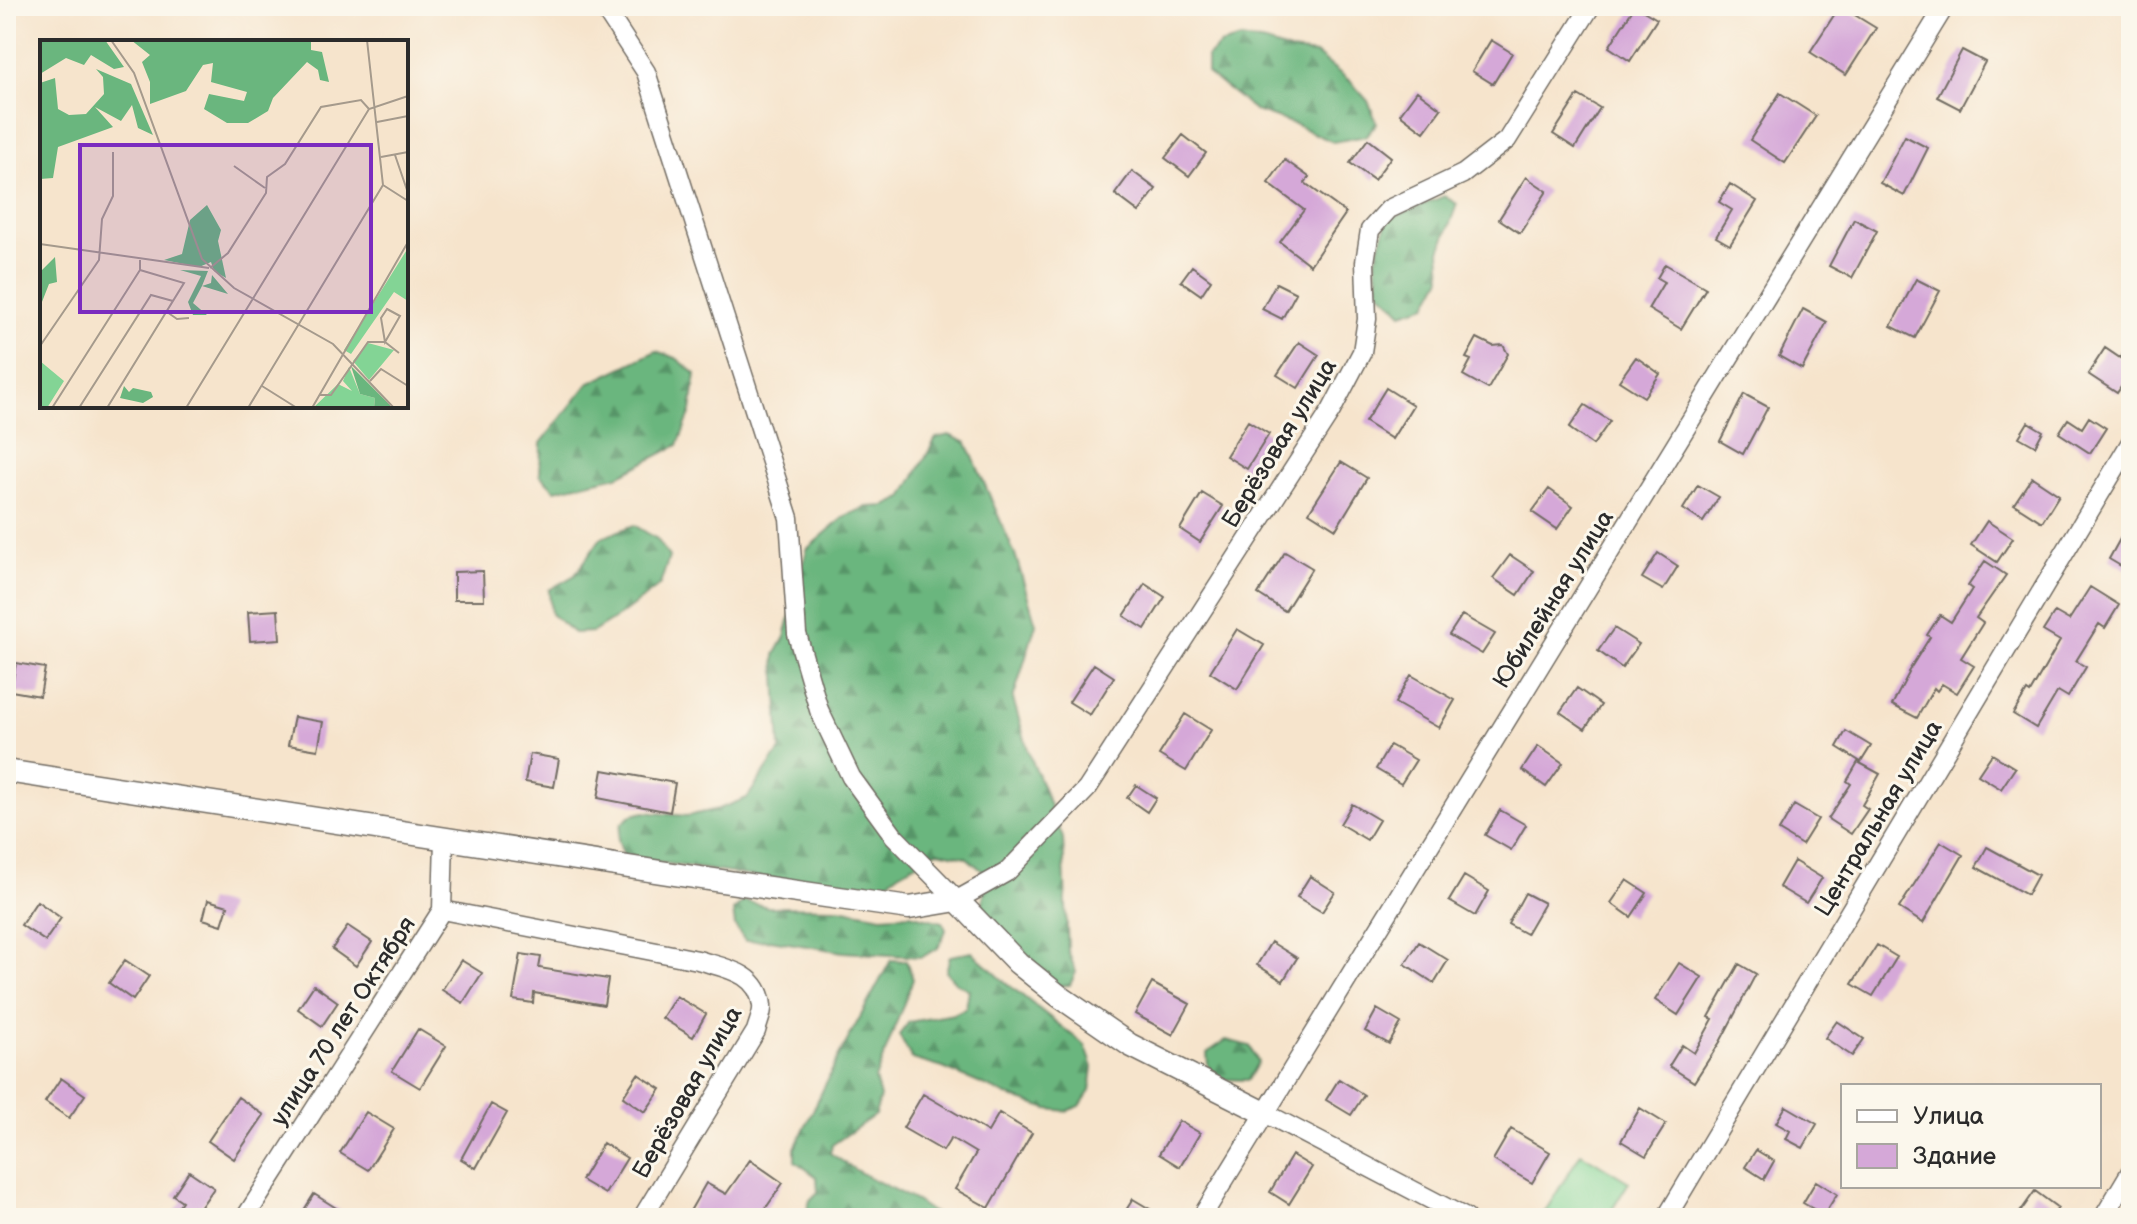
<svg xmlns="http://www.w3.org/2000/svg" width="2137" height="1224" font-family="'Balsamiq Sans',sans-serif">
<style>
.forest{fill:url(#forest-firs);stroke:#4a7054;stroke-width:2}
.park{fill:#83d495;stroke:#578060;stroke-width:2}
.building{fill:#d5a8d8}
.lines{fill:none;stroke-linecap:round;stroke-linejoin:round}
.minor-casing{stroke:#726c63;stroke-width:21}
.tertiary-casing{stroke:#726c63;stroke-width:25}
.minor{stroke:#fff;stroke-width:18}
.tertiary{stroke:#fff;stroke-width:22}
.labels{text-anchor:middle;stroke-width:6;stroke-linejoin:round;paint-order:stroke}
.street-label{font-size:24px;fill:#2b2b2b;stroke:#fbf7ec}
.inset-road{fill:none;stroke:#a59a8c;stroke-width:2}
.view{fill:#7b2cbf;fill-opacity:0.15;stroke:#7b2cbf;stroke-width:4}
.inset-edge{fill:none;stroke:#2b2b2b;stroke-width:4}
</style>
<defs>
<pattern id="forest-firs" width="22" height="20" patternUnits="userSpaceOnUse" patternTransform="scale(2)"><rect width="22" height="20" fill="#6ab67e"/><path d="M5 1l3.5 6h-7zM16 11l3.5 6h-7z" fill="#579467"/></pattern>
</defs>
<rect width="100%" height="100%" fill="#fbf7ec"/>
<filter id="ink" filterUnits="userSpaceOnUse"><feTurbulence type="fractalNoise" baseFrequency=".0125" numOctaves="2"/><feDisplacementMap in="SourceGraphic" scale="16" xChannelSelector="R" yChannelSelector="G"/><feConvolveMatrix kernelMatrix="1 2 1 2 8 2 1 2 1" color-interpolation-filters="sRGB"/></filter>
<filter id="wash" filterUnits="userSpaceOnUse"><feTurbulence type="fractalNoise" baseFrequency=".006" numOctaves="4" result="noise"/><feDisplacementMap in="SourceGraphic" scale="32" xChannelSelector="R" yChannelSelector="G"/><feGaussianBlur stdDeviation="1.8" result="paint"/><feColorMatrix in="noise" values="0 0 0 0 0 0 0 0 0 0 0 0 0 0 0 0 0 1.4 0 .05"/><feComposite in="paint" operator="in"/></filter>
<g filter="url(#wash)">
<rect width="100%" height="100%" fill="#f6e4cc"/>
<path class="forest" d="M1241,39L1266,43L1290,51L1316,54L1351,82L1368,101L1377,123L1366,136L1333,142L1294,124L1256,111L1207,73V57L1220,45Z
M1444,196L1457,204L1440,251L1442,277L1427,305L1402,313L1379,290L1376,259L1387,220Z
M656,351L676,358L696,374L691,411L678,445L618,476L555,490L540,475L541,443L588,384Z
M949,435L967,443L1016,557L1036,624L1013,699L1029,753L1063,838L1068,951L1076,972L1070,985L1056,986L981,921L986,874L966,857L938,851L899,873L871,894L624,857L618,840L621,824L632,815L644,812L687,816L719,809L747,798L780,750L775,655L785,637L807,549L845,516L867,507L886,506L903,498L936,438Z
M634,525L657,539L669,557L660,585L625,612L593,632L574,633L551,614L549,590L575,575L601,538Z
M744,901L768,907L839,908L882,916L910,914L943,922L946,930L938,948L922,957L843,952L770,940L745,941L735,926L733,911Z
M972,952L1005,982L1085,1045L1093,1067L1090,1091L1080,1106L1067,1111L1048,1109L1014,1098L943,1068L912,1059L899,1035L909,1022L954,1014L966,1008L969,990L955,982L946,972L950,956Z
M891,960L906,961L913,979L875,1079L880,1097L875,1115L832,1145L830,1153L857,1171L916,1201L938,1216V1218H805L810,1200L818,1192L817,1177L795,1161V1148L838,1058Z
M1226,1040L1250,1046L1258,1062L1248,1080L1216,1079L1208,1066L1207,1053Z"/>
<path class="park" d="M1581,1153L1629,1182L1607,1218H1541Z"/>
<g id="blocks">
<path class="building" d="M1635,6L1657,19L1630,61L1609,47Z
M1840,6L1876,28L1846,75L1810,52Z
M1491,40L1512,53L1493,84L1472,71Z
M1962,50L1985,62L1960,109L1937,97Z
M1417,91L1441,109L1424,132L1400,114Z
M1780,93L1816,116L1785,163L1750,140Z
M1578,95L1600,108L1575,148L1553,134Z
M1183,135L1206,153L1189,176L1165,158Z
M1905,136L1928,148L1904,196L1880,183Z
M1368,139L1391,157L1374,180L1350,163Z
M1285,160L1309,177L1305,183L1346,213L1310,265L1280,242L1304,210L1268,183Z
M1132,171L1156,189L1139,212L1115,194Z
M1526,177L1547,191L1520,233L1499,219Z
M1730,184L1757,201L1730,245L1716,237L1732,210L1719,202Z
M1854,219L1877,231L1852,278L1829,266Z
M1665,264L1706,288L1681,329L1648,309L1664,282L1657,278Z
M1192,266L1211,280L1201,295L1181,281Z
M1916,279L1940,291L1915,338L1891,326Z
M1276,283L1296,293L1282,319L1262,309Z
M1803,309L1827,322L1802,369L1779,356Z
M1477,338L1493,346L1503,345L1508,354L1488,389L1463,375L1471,360L1466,358Z
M2131,340V372L2117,393L2088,374L2105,348L2120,358Z
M1299,342L1319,355L1298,388L1277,375Z
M1636,357L1660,374L1644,397L1619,381Z
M1386,388L1413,405L1392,439L1365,422Z
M1744,394L1768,407L1743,454L1720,441Z
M1585,405L1610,421L1593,445L1569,428Z
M2089,417L2106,428L2090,453L2059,433L2068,419L2082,428Z
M1248,421L1269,434L1247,469L1226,456Z
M2028,422L2043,431L2035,446L2019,437Z
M1341,462L1367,478L1336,529L1309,512Z
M2032,477L2059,495L2042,522L2014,504Z
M1698,485L1719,497L1703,522L1683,509Z
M1549,489L1573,506L1557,529L1532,512Z
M1202,493L1223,506L1200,542L1180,529Z
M2131,519V572L2109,559Z
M1987,521L2013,538L1997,562L1971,545Z
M1285,552L1312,568L1285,611L1258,594Z
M1658,553L1678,566L1663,590L1642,578Z
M1510,555L1534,571L1518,595L1493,578Z
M1985,561L2006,575L1976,618L1983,623L1961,658L1974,666L1957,693L1942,684L1937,691L1934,688L1917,718L1892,705L1909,673L1908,672L1930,637L1927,635L1940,615L1951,622L1972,589L1968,586Z
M483,571L484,600H454V572Z
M1145,584L1165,597L1145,629L1124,616Z
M2090,587L2119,605L2105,628L2099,624L2076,661L2086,667L2068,697L2058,691L2036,728L2013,714L2027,691L2030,693L2060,641L2043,631L2055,612L2069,620Z
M278,610L280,639L250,641L248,612Z
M1462,615L1495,634L1482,654L1449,635Z
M1614,628L1639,644L1622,668L1598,651Z
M1237,629L1264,645L1237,689L1210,672Z
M16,663L45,668L40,696L11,691Z
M1094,664L1114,677L1090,715L1069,702Z
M1411,675L1455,700L1439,728L1395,703Z
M1577,688L1601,705L1585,729L1560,712Z
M1185,714L1211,730L1186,771L1159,755Z
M294,717L323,722L318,750L288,745Z
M1846,731L1871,746L1861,762L1837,747Z
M1390,745L1416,760L1401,784L1376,769Z
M1538,746L1563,763L1546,787L1522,770Z
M530,754L559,759L554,787L525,782Z
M1992,754L2015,768L2001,789L1978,775Z
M1858,762L1880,774L1862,805L1868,809L1851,834L1828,819L1851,784L1847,781Z
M603,770L675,783L670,812L598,798Z
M1136,785L1156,798L1147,812L1127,798Z
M1352,804L1379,820L1367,840L1340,824Z
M1794,805L1818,819L1802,845L1779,831Z
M1500,810L1526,825L1511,850L1485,835Z
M1941,842L1963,855L1923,923L1899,908Z
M1987,847L2038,875L2027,895L1976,867Z
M1794,861L1822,878L1806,903L1779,887Z
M1310,876L1335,892L1322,912L1297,897Z
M1464,876L1489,891L1475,916L1449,901Z
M1627,880L1647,893L1631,917L1611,903Z
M1525,893L1544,903L1526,934L1508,924Z
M208,900L228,906L222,925L203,919Z
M37,901L61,918L45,941L21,925Z
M348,926L372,942L356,966L332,949Z
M1271,942L1297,958L1283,981L1257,965Z
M1419,942L1448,960L1434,983L1405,964Z
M1877,945L1897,957L1873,996L1852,984Z
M521,954L541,957L539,968L608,979L604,1005L534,993L533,1003L513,1000Z
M125,960L149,976L133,1000L109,983Z
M461,960L482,973L463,1003L442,990Z
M1679,963L1702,977L1678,1015L1655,1000Z
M1739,964L1756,974L1720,1042L1694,1082L1669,1066L1682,1045L1694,1053L1713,1019L1709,1017Z
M1152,983L1190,1004L1173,1035L1135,1014Z
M314,985L338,1002L322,1026L298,1009Z
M676,996L706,1014L693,1037L662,1018Z
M1377,1009L1401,1023L1389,1044L1365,1031Z
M1837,1021L1864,1039L1852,1056L1825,1038Z
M418,1029L446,1046L420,1088L392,1071Z
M638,1074L661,1089L645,1112L623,1097Z
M61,1078L85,1095L69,1118L45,1102Z
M1339,1079L1364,1095L1351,1115L1326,1100Z
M923,1094L988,1132L999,1113L1032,1133L989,1208L955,1189L976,1153L951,1138L943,1151L903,1128Z
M238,1097L264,1115L234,1159L208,1141Z
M491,1104L507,1113L476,1168L461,1159Z
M1786,1106L1817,1124L1803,1148L1786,1139L1790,1131L1776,1123Z
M1640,1108L1666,1124L1646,1156L1621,1141Z
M366,1112L394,1129L368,1170L340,1153Z
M1179,1121L1200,1133L1180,1167L1159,1154Z
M1511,1129L1550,1152L1532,1183L1493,1160Z
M603,1143L627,1158L605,1194L581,1180Z
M1756,1150L1774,1161L1764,1179L1745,1167Z
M1292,1155L1312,1167L1289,1204L1270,1192Z
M750,1160L783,1183L759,1218H686L706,1183L726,1194Z
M189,1171L214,1188L193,1218H170L182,1201L173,1195Z
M1816,1181L1837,1194L1824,1215L1803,1203Z
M2035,1191L2058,1208L2051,1218H2016Z
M314,1194L352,1218H299Z
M1133,1199L1165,1218H1121Z"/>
</g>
</g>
<g filter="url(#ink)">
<use href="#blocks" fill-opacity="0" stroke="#726c63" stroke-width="2"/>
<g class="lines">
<defs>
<path id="minor" d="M603,6L646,72L789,518L797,634L819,710L851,777L894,836L957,900L1007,872L1087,789L1331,411L1362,352L1367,319L1365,262L1370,230L1389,209L1463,174L1507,140L1591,6
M442,910L698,960C724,968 759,972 762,1006C763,1013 758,1023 756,1031L642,1218
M1265,1113L1466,1218
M245,1218L442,910L444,839
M1201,1218L1945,6
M1666,1218L2131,442
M2103,1218L2131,1171"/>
<path id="tertiary" d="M6,771L687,876L909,908L957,900L1018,963L1059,996L1130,1045L1265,1113"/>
</defs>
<use href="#minor" class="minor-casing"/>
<use href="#tertiary" class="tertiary-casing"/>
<use href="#minor" class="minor"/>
<use href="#tertiary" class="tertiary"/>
</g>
</g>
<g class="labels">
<g class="street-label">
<text transform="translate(1279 443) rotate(-58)" y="8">Берёзовая улица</text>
<text transform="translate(1553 599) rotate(-58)" y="8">Юбилейная улица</text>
<text transform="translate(1878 818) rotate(-59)" y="8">Центральная улица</text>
<text transform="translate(343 1021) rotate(-57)" y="8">улица 70 лет Октября</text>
<text transform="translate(687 1092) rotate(-60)" y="8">Берёзовая улица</text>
</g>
</g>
<g transform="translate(40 40)">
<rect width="368" height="368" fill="#f6e4cc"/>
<path d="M368,208V261L354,252L311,314L304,310ZM328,303L354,310L329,340L313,321ZM0,321L24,341L7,368H0ZM309,327L320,354L335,358L334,368H273L298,344L312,351L303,341Z" fill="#83d495"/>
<path d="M0,0H65L84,27L74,29L51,15L44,25L26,18L0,34ZM91,0H271V10L282,12L289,42L280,40L278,30L267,22L233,58L228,71L208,83H187L164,69L169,54L204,61L207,52L171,42L173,23L163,25L146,51L110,64V42L102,22L110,15ZM56,29L91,44L113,95L98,88L92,65L81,81L55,67L73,87L18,107L13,138L0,139V43L15,38L18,69L29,75L46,74L64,54L63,37ZM167,165L181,190L178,201L186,238L174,231L171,222L159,227L124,220L142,214L150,180ZM15,217L17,242L9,244L0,267V232ZM140,230L168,231L162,246L171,243L172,235L188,254L162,246L153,263L167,275H153L148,262L161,236ZM311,326L350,365V368H334L335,358L320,354ZM84,346L89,352L93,348L111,352L113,357L103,363L80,358Z" fill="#6ab67e"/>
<path class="inset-road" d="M71,0L94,33L162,219L194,248L293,304L354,368M327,0L343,145L368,161M337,82L368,76M355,115L368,153M341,117L368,112M194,126L225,148M0,204L169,228M170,228L188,213L226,153L227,137L245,124L281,67L321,60L329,69M347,269L360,276L345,302L341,278ZM127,272L137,279L149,278M0,306L59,220L62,179L73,156V112M330,341L341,329L368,346M222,346L257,368M279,355H291L328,302H345L359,313M12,368L100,230V220M39,368L111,255L133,261M67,368L144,243L100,230M146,368L329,69L368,56M208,368L343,145M272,368L368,202"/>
<path class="view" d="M40,105H331V272H40Z"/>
<rect width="368" height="368" class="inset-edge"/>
</g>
<rect width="2137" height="1224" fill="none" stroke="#fbf7ec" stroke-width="32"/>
<rect x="1841" y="1084" width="260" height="104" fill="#fbf7ec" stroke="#a8a59f" stroke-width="2"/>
<rect x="1857" y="1110" width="40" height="12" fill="#ffffff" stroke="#a8a59f" stroke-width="2"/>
<text x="1913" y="1124" font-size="24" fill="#2b2b2b">Улица</text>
<rect x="1857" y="1144" width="40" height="24" fill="#d5a8d8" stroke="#a8a59f" stroke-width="2"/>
<text x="1913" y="1164" font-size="24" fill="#2b2b2b">Здание</text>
</svg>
